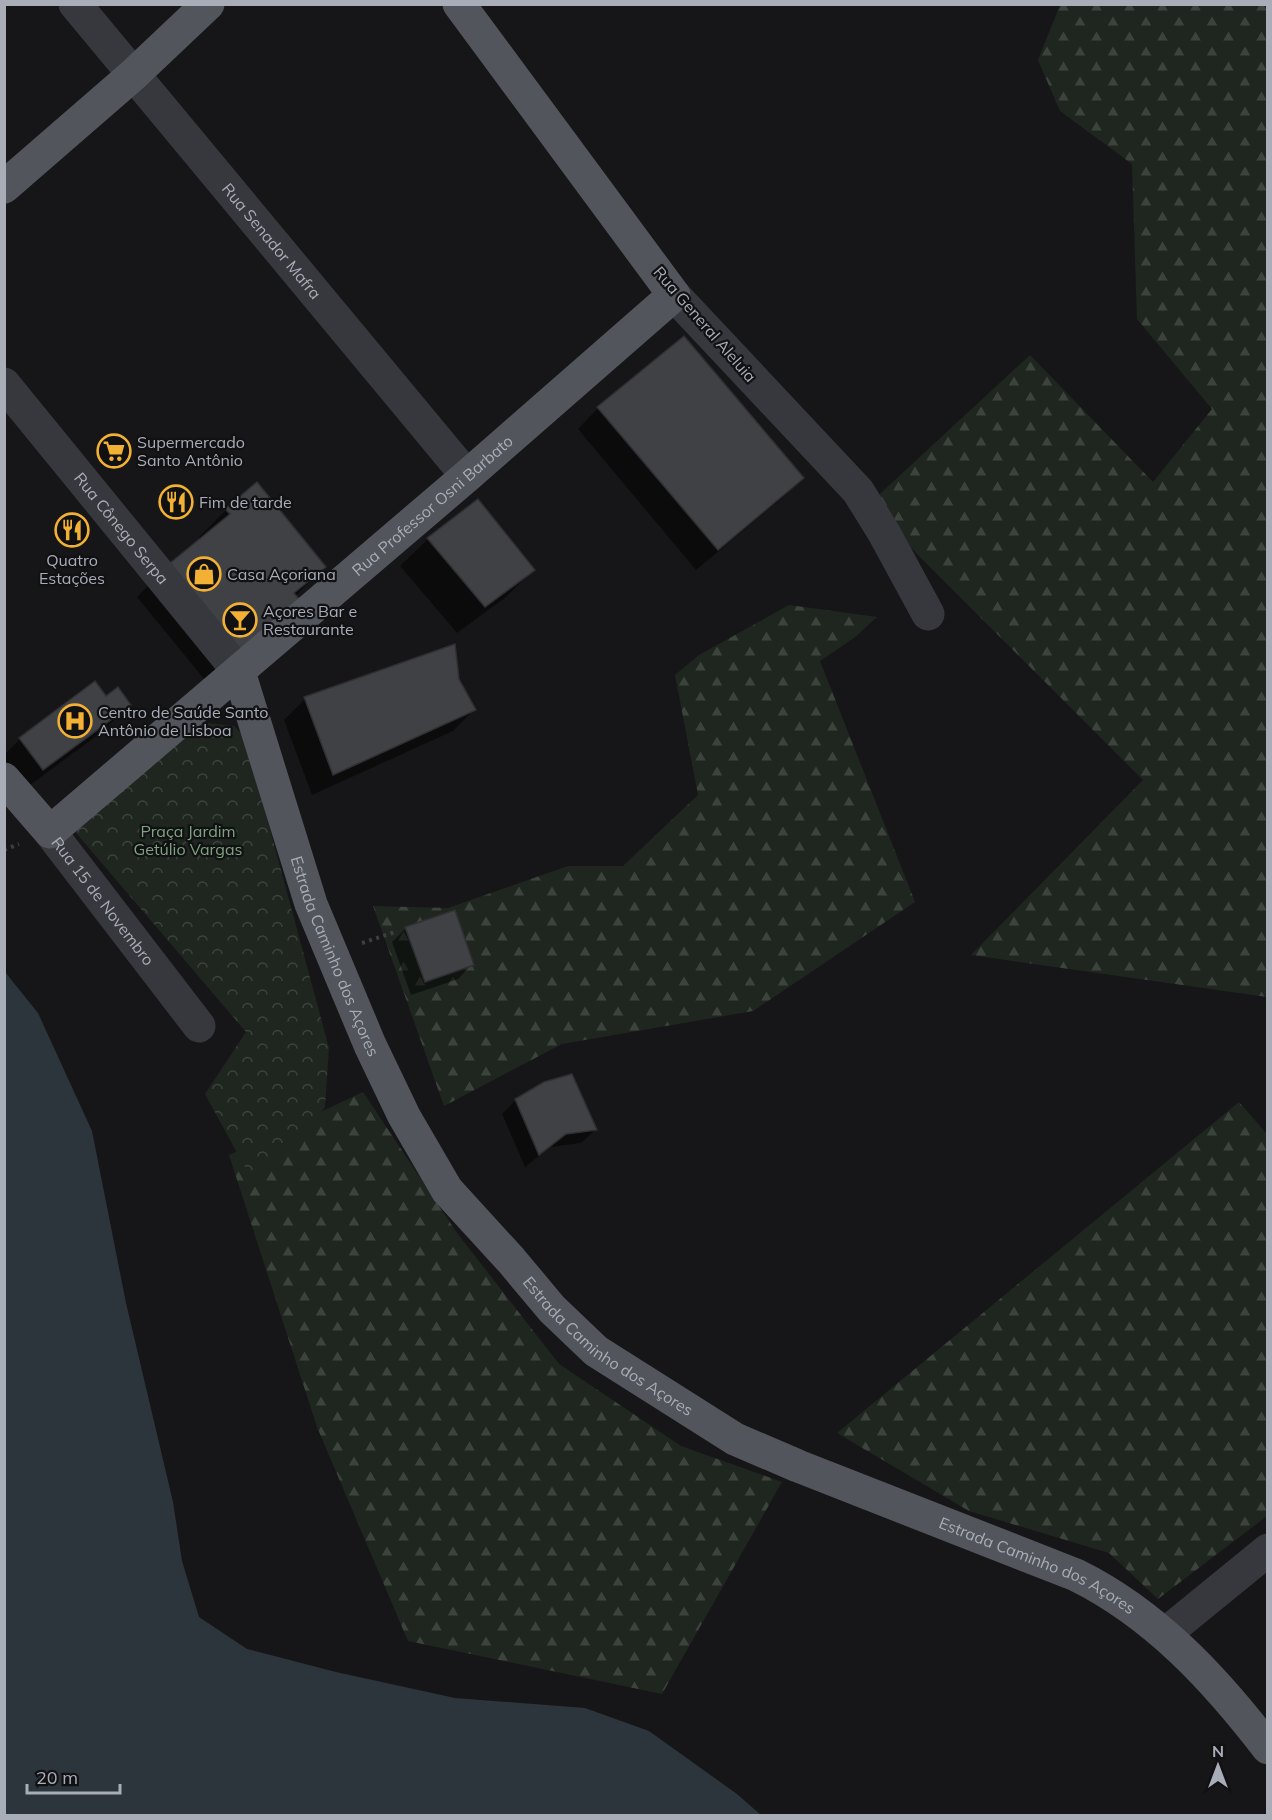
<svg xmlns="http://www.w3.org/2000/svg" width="1272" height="1820" font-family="Mulish,sans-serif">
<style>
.forest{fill:url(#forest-firs)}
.park{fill:url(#park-crowns)}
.water{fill:#2c353c}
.shadow{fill:#0007}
.building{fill:#404145;stroke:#303034;stroke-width:1.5}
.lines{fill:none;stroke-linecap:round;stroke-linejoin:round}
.path{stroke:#3d3f44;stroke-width:4;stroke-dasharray:3 4.5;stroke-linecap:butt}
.minor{stroke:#37383d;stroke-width:33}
.major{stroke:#53555c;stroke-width:33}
.labels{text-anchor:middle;stroke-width:4.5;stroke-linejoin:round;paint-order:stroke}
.street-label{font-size:16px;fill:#a8adb8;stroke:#111113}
.poi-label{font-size:16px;fill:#a8adb8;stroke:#111113;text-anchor:start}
.park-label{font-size:16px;fill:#7fa381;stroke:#111113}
</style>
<defs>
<pattern id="forest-firs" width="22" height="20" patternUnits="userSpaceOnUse" patternTransform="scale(1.5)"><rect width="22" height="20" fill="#1e261f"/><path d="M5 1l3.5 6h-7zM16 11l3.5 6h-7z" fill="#3c433d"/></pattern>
<pattern id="park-crowns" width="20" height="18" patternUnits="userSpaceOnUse" patternTransform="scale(1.5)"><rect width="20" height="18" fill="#1e261f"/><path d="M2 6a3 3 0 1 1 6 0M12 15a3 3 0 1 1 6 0" fill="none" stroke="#3c433d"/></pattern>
</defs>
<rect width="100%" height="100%" fill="#161618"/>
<path class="forest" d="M1060,5H1267V997L971,955L1143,780L868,505L1030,355L1153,482L1212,409L1137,319L1132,164L1060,111L1038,60Z
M789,605L877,617L854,638L820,661L915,902L753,1011L562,1044L444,1106L373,906L448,908L568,866H623L698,795L675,675L699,655Z
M363,1092L457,1233L559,1364L681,1446L782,1482L662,1694L408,1641L317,1427L229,1155Z
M1239,1102L1267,1134V1516L1158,1599L1109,1553L969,1511L837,1433Z"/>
<path class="park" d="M207,723L234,726L245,737L329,1048L325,1107L308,1129L252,1180L205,1094L246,1032L71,827L193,728Z"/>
<path class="water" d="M5,972L38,1013L92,1131L126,1303L173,1502L182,1561L199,1617L247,1649L336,1672L455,1698L585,1708L649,1731L737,1794L761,1815H5Z"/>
<path class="shadow" d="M598,408L802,478L781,499L696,570L578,429Z
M226,510L324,567L209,685L137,597L165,569L201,540L199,537Z
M428,539L533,570L506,597L457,633L400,566Z
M458,679L474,710L453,731L312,795L284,720L305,699Z
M106,698L129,705L102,732L15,796L4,782V755L20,739Z
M406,928L472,964L458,979L411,995L392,942Z
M516,1100L595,1130L581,1143L550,1147L525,1167L502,1114Z"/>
<path class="building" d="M684,336L804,478L718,550L597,407Z
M257,482L326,567L294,593L304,605L238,659L164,568L230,514L225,509Z
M478,499L535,570L485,607L427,538Z
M455,644L459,679L476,710L333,775L304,697Z
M95,681L106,696L118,687L131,705L43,770L19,738Z
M455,910L474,965L425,982L405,927Z
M572,1074L597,1130L566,1134L539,1155L515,1099L544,1082Z"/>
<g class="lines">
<path class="path" d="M4,850L19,844
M362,943L395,932"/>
<g class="minor">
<path id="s1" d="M75,4L467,476"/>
<path d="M674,295L858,491L884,533L928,614"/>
<path id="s2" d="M4,384L239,672"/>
<path id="s3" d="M50,832L199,1026"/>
<path d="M1165,1634L1268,1550"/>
</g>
<g class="major">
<path d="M4,187L133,75L208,4"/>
<path id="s4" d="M239,672L311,904L370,1045L404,1116L447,1190L511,1260L552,1309L596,1351L735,1439L798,1466L1076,1575C1155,1614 1215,1679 1268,1748"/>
<path id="s5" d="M4,779L50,832L467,476L674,295L459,4"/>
</g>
</g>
<defs>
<symbol id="supermarket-ring" viewBox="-11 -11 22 22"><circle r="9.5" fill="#111113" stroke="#f2b134" stroke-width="1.5"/><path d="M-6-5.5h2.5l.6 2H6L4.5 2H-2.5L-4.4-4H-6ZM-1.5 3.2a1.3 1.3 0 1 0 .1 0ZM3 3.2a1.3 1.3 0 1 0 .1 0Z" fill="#f2b134"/></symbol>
<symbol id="restaurant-ring" viewBox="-11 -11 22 22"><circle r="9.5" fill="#111113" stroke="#f2b134" stroke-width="1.5"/><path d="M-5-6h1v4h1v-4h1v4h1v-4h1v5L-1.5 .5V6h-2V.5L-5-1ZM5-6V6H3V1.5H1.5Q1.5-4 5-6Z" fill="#f2b134"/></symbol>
<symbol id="shop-ring" viewBox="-11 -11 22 22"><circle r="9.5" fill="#111113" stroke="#f2b134" stroke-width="1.5"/><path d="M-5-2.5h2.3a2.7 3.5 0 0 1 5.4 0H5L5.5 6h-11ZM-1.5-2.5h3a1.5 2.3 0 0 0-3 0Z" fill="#f2b134"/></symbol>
<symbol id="bar-ring" viewBox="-11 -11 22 22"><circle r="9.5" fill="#111113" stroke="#f2b134" stroke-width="1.5"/><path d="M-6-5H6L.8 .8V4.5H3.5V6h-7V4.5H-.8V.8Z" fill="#f2b134"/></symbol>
<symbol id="hospital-ring" viewBox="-11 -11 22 22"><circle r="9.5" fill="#111113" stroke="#f2b134" stroke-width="1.5"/><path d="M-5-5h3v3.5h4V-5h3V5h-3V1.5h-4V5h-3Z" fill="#f2b134"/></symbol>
</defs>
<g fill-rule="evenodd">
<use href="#supermarket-ring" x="95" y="432" width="38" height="38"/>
<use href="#restaurant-ring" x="157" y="483" width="38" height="38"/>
<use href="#restaurant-ring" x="53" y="511" width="38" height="38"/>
<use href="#shop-ring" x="185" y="555" width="38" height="38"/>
<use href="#bar-ring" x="221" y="601" width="38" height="38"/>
<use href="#hospital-ring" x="56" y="702" width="38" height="38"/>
</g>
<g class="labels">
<g class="street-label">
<text dy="6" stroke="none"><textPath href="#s1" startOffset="308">Rua Senador Mafra</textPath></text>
<text transform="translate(705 324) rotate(49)" y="6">Rua General Aleluia</text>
<text dy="6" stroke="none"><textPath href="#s5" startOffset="573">Rua Professor Osni Barbato</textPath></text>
<text dy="6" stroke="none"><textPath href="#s2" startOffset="186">Rua Cônego Serpa</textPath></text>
<text dy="6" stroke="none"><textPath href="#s3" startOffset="87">Rua 15 de Novembro</textPath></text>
<text dy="6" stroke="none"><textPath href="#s4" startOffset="300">Estrada Caminho dos Açores</textPath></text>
<text dy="6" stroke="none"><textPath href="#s4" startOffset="786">Estrada Caminho dos Açores</textPath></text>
<text dy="6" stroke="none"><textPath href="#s4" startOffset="1272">Estrada Caminho dos Açores</textPath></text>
</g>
<g class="poi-label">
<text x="137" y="448">Supermercado<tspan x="137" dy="18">Santo Antônio</tspan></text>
<text x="199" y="508">Fim de tarde</text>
<text x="72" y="566" text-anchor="middle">Quatro<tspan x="72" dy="18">Estações</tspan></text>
<text x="227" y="580">Casa Açoriana</text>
<text x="263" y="617">Açores Bar e<tspan x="263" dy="18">Restaurante</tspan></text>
<text x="98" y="718">Centro de Saúde Santo<tspan x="98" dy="18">Antônio de Lisboa</tspan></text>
</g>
<g class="park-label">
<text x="188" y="837">Praça Jardim<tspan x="188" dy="18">Getúlio Vargas</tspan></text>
</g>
</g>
<rect width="1272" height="1820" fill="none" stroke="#a8adb8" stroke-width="12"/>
<g transform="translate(1218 1766)" stroke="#111113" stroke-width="4.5" paint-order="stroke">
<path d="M0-4.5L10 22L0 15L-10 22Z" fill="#a8adb8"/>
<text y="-9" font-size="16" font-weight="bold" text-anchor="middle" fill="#a8adb8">N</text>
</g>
<path d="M27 1784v9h93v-9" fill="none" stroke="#a8adb8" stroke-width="3"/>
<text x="36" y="1784" font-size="18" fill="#a8adb8" stroke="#111113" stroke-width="4.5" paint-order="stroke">20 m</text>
</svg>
